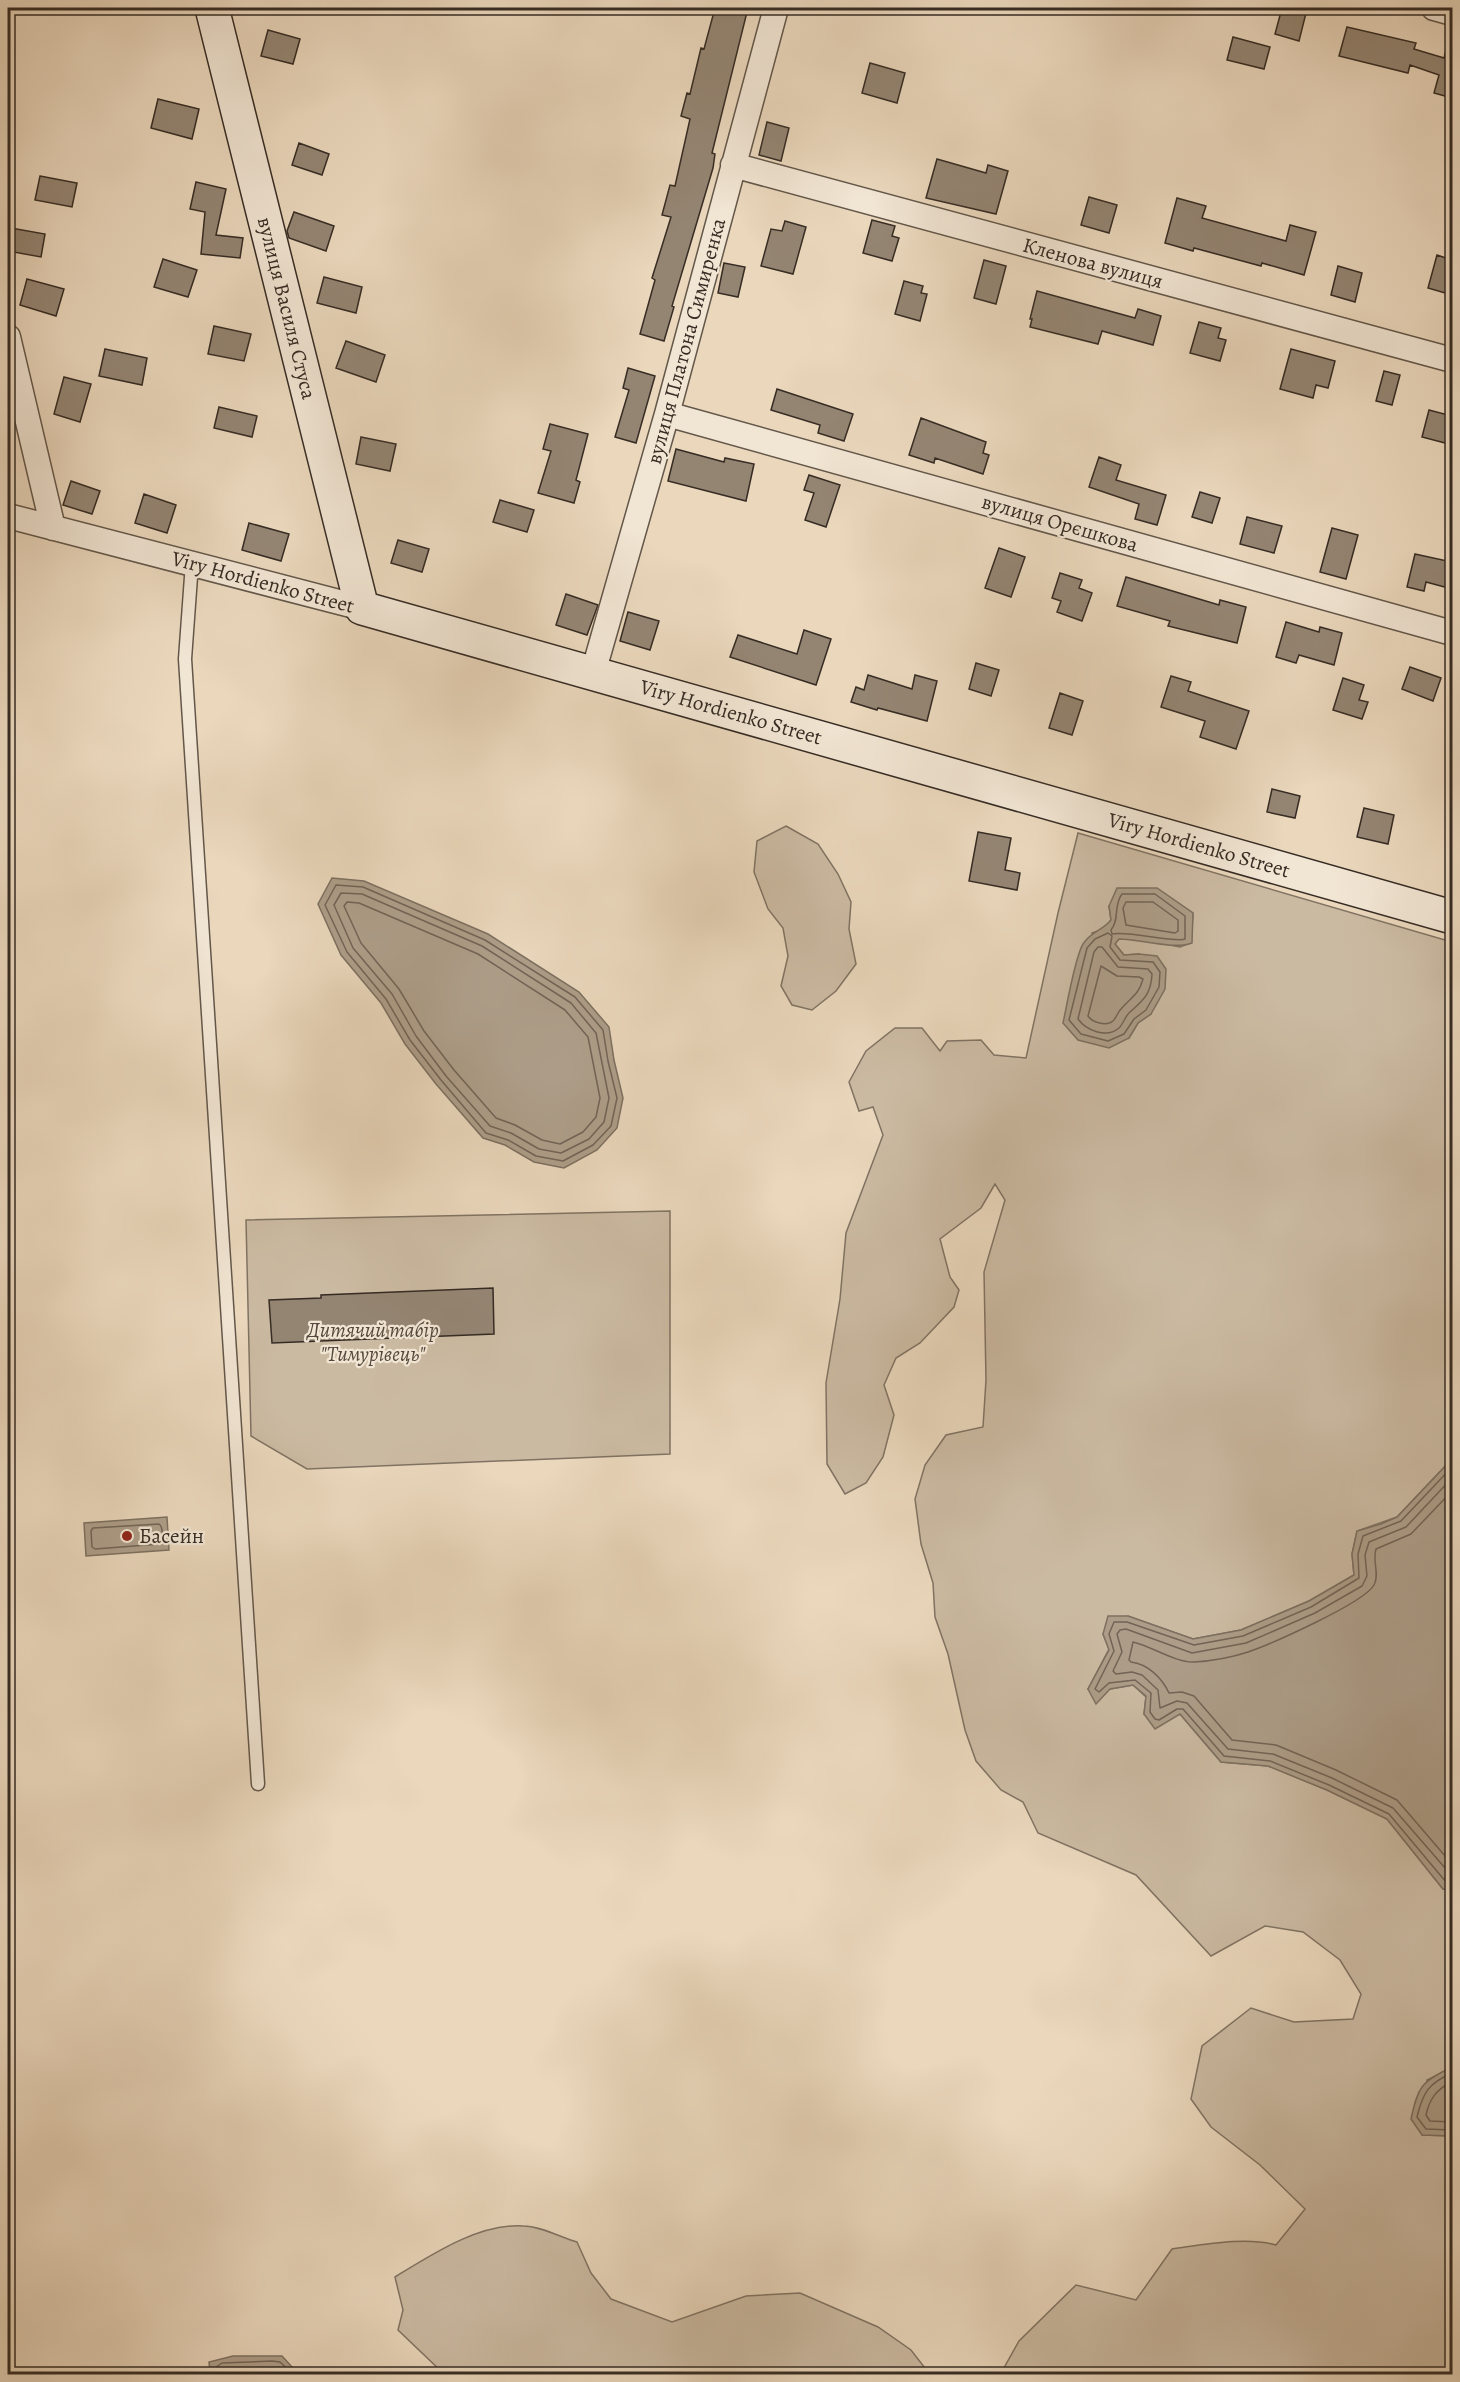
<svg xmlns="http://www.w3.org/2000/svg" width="1460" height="2382" font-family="Alegreya,serif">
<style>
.green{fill:#cbbaa2;stroke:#807363;stroke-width:1.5;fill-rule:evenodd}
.water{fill:#ad9d88;stroke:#7d7060;stroke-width:1.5}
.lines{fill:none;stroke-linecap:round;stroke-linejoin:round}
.shore{stroke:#726456;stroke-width:1.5}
.building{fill:#948573;stroke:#362c24;stroke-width:1.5}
.lane-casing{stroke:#63574a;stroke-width:15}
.street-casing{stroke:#63574a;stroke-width:27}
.secondary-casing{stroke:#362c24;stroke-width:36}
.lane{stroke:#f1e5d3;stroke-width:12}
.street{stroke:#f1e5d3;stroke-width:24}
.secondary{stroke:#f1e5d3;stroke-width:33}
.poi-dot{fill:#8f2418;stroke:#f1e5d3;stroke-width:2}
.labels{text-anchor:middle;stroke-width:4.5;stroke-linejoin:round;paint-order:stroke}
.street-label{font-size:21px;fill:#362c24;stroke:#f1e5d3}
.park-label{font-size:21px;font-style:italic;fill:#54483d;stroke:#f1e5d3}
.poi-label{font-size:21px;fill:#362c24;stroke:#f1e5d3;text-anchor:start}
</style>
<rect width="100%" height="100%" fill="#ead7bc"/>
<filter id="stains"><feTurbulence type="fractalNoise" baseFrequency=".00333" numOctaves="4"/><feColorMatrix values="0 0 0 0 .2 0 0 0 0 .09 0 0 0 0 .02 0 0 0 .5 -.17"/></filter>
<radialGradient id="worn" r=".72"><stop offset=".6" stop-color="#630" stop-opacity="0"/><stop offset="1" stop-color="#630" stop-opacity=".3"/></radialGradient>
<path class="green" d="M786,826L818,844L838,874L851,902L849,929L856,964L836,991L812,1010L792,1005L781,986L788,956L783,928L768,909L754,872L757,841Z
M1078,833L1452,942V1459L1397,1517L1357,1531L1352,1554L1354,1575L1309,1601L1241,1630L1193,1639L1128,1616L1103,1634L1109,1649L1088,1689H1110L1133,1685L1146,1697L1144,1714H1180L1221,1762L1268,1766L1327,1790L1387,1819L1443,1889L1452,1890V2068L1427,2080L1422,2135L1452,2136V2374H765L758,2373L749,2374H444L398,2330L403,2310L395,2277C431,2255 479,2223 523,2226C540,2226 560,2237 577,2242L591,2273L611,2299L672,2322L746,2296L800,2293L878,2327L911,2350L928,2372L974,2374L1001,2373L1019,2341L1076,2285L1136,2300L1172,2249C1202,2245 1246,2236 1276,2245L1305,2209L1260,2165L1211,2127L1191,2099L1202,2046L1251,2008L1294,2022L1353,2019L1361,1994L1340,1960L1303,1932L1265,1926L1211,1956L1136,1875L1038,1833L1023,1802L1001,1790L976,1761L965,1730L948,1654L935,1617L933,1583L921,1544L915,1499L925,1465L946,1435L983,1427L986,1380L984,1272L1005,1200L995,1184L981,1208L940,1239L950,1277L959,1290L954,1307L920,1343L896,1358L884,1385L894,1415L883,1457L866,1483L845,1494L827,1464L826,1383L840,1299L846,1233L883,1135L873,1107L859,1111L849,1082L866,1051L895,1028H922L940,1051L947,1041L981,1040L994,1055L1026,1058L1058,913ZM1109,906L1193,914L1191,943L1180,947L1147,941L1119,938L1115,944L1124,955L1139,954L1151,1014L1138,1023L1129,1038L1092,933L1104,929L1111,920Z
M670,1211V1454L307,1469L251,1436L246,1220Z"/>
<path class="water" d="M332,878L364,881L488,934L579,992L609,1027L614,1060L623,1098L617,1128L597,1150L564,1168L534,1162L505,1145L483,1138L436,1084L405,1044L381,1003L341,955L318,904Z
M1117,888H1157L1193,913L1192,943C1174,950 1140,939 1119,939L1115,944L1124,955L1139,954L1157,956L1166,969L1165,989L1151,1014L1138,1023L1129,1038L1109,1048L1078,1040L1063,1023C1067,1005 1075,957 1083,944C1090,932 1102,931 1111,920L1109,906Z
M1452,1459V1890L1443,1889L1387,1819L1327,1790L1268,1766L1221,1762L1180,1714L1155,1729L1144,1714L1146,1696L1133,1685L1110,1689L1096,1704L1088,1689L1109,1650L1103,1634L1108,1616H1128L1193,1639L1241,1630L1309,1601L1354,1575L1352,1554L1357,1531L1381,1524L1397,1517Z
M167,1517L169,1550L86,1556L84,1523Z
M1450,2068H1452V2136L1422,2135L1411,2119C1418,2087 1421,2082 1450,2068Z
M233,2356H282L292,2367L305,2374H210L209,2362Z"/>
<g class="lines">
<path class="shore" d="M336,885L363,887L485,940L575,997L603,1030L608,1061L617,1098L611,1126L593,1145L563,1161L536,1156L508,1140L486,1133L441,1080L410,1040L386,999L347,952L325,905Z
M341,893L362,894L482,946L571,1003L596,1033L609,1098L604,1122L589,1139L561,1153L539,1149L511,1133L490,1126L446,1076L416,1036L392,994L353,948L334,905Z
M1122,894H1155L1185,916V939C1176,943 1130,931 1112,934L1111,930C1120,919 1113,906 1122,894Z
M347,902L359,903L478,954L565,1010L588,1037L600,1098L596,1117L583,1132L560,1144L542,1140L515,1125L496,1118L454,1070L424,1031L399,989L361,943L344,906Z
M1126,902H1153L1178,920V931L1175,933L1126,925L1123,908Z
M1108,933L1112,936L1110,947L1120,960L1153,962L1160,972L1159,987L1146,1010L1134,1019L1124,1034L1108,1041L1081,1034L1069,1020L1087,948L1095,939Z
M1098,947H1102L1118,967L1148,969L1152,974C1151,995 1143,1000 1129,1013C1125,1017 1123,1024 1119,1028C1106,1039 1086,1030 1078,1019L1094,952Z
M1101,966L1117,976L1139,977L1143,979C1139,995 1130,998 1121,1009C1118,1012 1116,1018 1113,1021C1106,1027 1092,1022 1088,1016Z
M1452,1467L1401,1521L1363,1536L1358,1554L1359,1578L1311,1607L1243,1636L1194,1645L1127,1622H1114L1109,1634L1114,1651L1095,1689L1099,1692L1109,1683L1135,1680L1151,1693L1150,1712L1155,1719L1159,1720L1177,1709H1183L1224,1756L1270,1761L1329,1785L1389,1814L1446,1882L1452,1884
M1452,1478L1406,1527L1369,1542L1365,1555L1367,1576L1362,1586L1315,1613L1246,1643L1192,1653L1126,1629L1120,1630L1117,1634L1122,1652L1113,1671L1116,1674L1132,1672L1142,1675L1158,1690L1160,1708L1177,1701L1187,1703L1228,1749L1273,1754L1332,1778L1393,1808L1452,1876
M1452,1491L1411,1534L1376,1549C1372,1561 1380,1574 1374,1585C1364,1603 1271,1644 1248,1652C1233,1657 1211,1661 1194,1662C1176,1663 1151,1646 1133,1642L1129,1660L1131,1662C1148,1664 1162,1678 1169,1693L1182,1692L1194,1696L1232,1740L1276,1745L1336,1770L1397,1800L1452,1864
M159,1524C163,1527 164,1540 160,1544L95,1549L92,1547L91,1531L93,1528Z
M1452,2073C1429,2083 1423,2092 1417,2117L1426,2129L1452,2130
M1452,2081C1437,2090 1430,2097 1426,2115L1430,2121L1452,2122
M216,2374V2367L222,2363L272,2361L280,2362L293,2374
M224,2374L225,2371C238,2369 273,2365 281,2374"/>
</g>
<path class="building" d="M715,8H748L712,153L715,154L713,168L672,306L674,307L664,341L640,334L655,280L652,278L671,217L662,215L670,185L675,186L690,119L681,116L687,93L690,94L701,48L704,49Z
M1282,8L1306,13L1299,41L1275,34Z
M1347,27L1416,43L1414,49L1444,58L1447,46H1452V98L1434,93L1439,75L1410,65L1408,73L1339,56Z
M268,30L300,39L293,64L261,56Z
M1233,37L1270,47L1264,69L1227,60Z
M870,63L905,73L897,103L862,93Z
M158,99L199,109L192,139L151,128Z
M767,122L789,128L781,161L759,155Z
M299,143L329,154L322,175L292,165Z
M937,159L986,173L988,165L1008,171L996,214L926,198Z
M40,176L77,183L72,207L35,200Z
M196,182L226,189L216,235L243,238L240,258L201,254L205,212L190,209Z
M1089,197L1117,205L1109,233L1081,225Z
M1177,198L1206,206L1202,218L1286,241L1290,225L1316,232L1304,275L1262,263L1261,266L1194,248L1193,251L1165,243Z
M294,212L334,226L326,251L289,238L287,231Z
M872,220L895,226L892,236L899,238L892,261L863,253Z
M785,221L806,227L793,274L761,266L771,229L782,231Z
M11,228L45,234L41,257L8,251Z
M1437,255L1452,260V295L1428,288Z
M163,259L197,270L188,297L154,287Z
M984,260L1006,266L996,304L974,298Z
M724,263L745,267L738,297L718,293Z
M1338,266L1362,273L1355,302L1331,295Z
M324,277L362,287L356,313L317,303Z
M27,279L64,289L56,316L20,305Z
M904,281L923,286L921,293L927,294L920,321L895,314Z
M1037,291L1135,318L1138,309L1161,316L1153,345L1102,331L1098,344L1030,327L1032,319H1030Z
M1199,322L1221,328L1218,338L1226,340L1220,361L1190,353Z
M214,326L251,334L244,361L208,354Z
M346,341L385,355L376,382L336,368Z
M105,349L147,358L142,385L99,376Z
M1291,349L1335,361L1328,388L1316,385L1313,398L1280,389Z
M628,368L655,376L636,443L615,437L629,390L623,388Z
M1384,371L1400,375L1392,405L1376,401Z
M64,377L91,384L80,422L54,414Z
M777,389L853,414L844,441L818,433L820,425L771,410Z
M219,407L257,416L252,437L214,428Z
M1429,410L1452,416V430L1449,444L1422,437Z
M921,418L986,442L983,453L989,455L983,474L935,458L934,463L909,455Z
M550,424L588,434L576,480L580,482L574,503L538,493L551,451L543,449Z
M361,437L396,444L390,471L356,464Z
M676,449L724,462L725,458L754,464L746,501L668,481Z
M1099,457L1121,465L1116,480L1166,495L1157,525L1135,519L1139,504L1089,487Z
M809,475L840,485L826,527L805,520L814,493L804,490Z
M71,481L100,491L92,514L63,505Z
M1200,492L1220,498L1212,523L1192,517Z
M144,494L176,505L167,533L135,523Z
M500,500L534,510L527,532L493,522Z
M1247,517L1282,526L1274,553L1240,544Z
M249,523L289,534L281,561L242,550Z
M1332,528L1358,535L1346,579L1320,572Z
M398,540L429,549L422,572L391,563Z
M999,548L1025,557L1011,597L985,588Z
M1415,554L1452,562V589L1426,582L1424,591L1407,587Z
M1060,573L1082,580L1079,588L1092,593L1082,621L1057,612L1061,601L1052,598Z
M1126,577L1219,605L1220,600L1246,607L1237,643L1168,626L1170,621L1117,606Z
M566,594L598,605L587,635L556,625Z
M628,612L659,621L650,650L620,641Z
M1286,622L1319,632L1320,627L1342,633L1334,665L1299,655L1296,663L1276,657Z
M804,630L831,639L816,685L730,657L738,635L797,654Z
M976,663L999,670L991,696L969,689Z
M1410,667L1441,678L1433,701L1402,689Z
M868,675L912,689L915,675L937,681L927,721L878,708L877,710L851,702L856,687L864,690Z
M1171,676L1191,682L1188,691L1249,711L1236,749L1200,737L1205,721L1161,707Z
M1343,678L1364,685L1359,700L1368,702L1362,719L1333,710Z
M1060,693L1083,701L1072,735L1049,728Z
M1272,789L1300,796L1295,818L1267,812Z
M1364,808L1394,815L1388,844L1357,837Z
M978,832L1011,838L1005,870L1020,873L1017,890L969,881Z
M493,1288L494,1334L272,1343L269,1300L321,1298V1295Z"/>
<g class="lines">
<defs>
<path id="lane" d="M192,563L185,659L258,1784"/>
<path id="street" d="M1434,8L1452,13
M733,165L1452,360
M8,337L53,528
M667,414L1452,633
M8,516L362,608
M593,673L667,414L776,8"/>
<path id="secondary" d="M212,8L362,608L1452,917"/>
</defs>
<use href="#lane" class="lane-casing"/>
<use href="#street" class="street-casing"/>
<use href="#secondary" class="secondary-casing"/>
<use href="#lane" class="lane"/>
<use href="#street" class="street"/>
<use href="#secondary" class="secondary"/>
</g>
<circle class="poi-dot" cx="127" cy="1536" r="6"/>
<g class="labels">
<g class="street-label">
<text transform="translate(1093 263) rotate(15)" y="7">Кленова вулиця</text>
<text transform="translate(287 308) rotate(76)" y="7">вулиця Василя Стуса</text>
<text transform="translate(686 341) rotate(-75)" y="7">вулиця Платона Симиренка</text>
<text transform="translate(1060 523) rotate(16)" y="7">вулиця Орєшкова</text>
<text transform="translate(263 582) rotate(15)" y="7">Viry Hordienko Street</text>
<text transform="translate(731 712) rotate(16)" y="7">Viry Hordienko Street</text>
<text transform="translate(1199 845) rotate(16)" y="7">Viry Hordienko Street</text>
</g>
<g class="park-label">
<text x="373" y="1337">Дитячий табір<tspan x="373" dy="24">"Тимурівець"</tspan></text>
</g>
<g class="poi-label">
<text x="139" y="1543">Басейн</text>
</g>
</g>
<rect width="1460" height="2382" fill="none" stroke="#ead7bc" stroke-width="30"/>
<rect x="9" y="9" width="1442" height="2364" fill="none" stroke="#362c24" stroke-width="3"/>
<rect x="15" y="15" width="1430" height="2352" fill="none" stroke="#362c24" stroke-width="1.5"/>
<rect width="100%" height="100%" filter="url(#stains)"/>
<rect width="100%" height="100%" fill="url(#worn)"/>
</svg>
